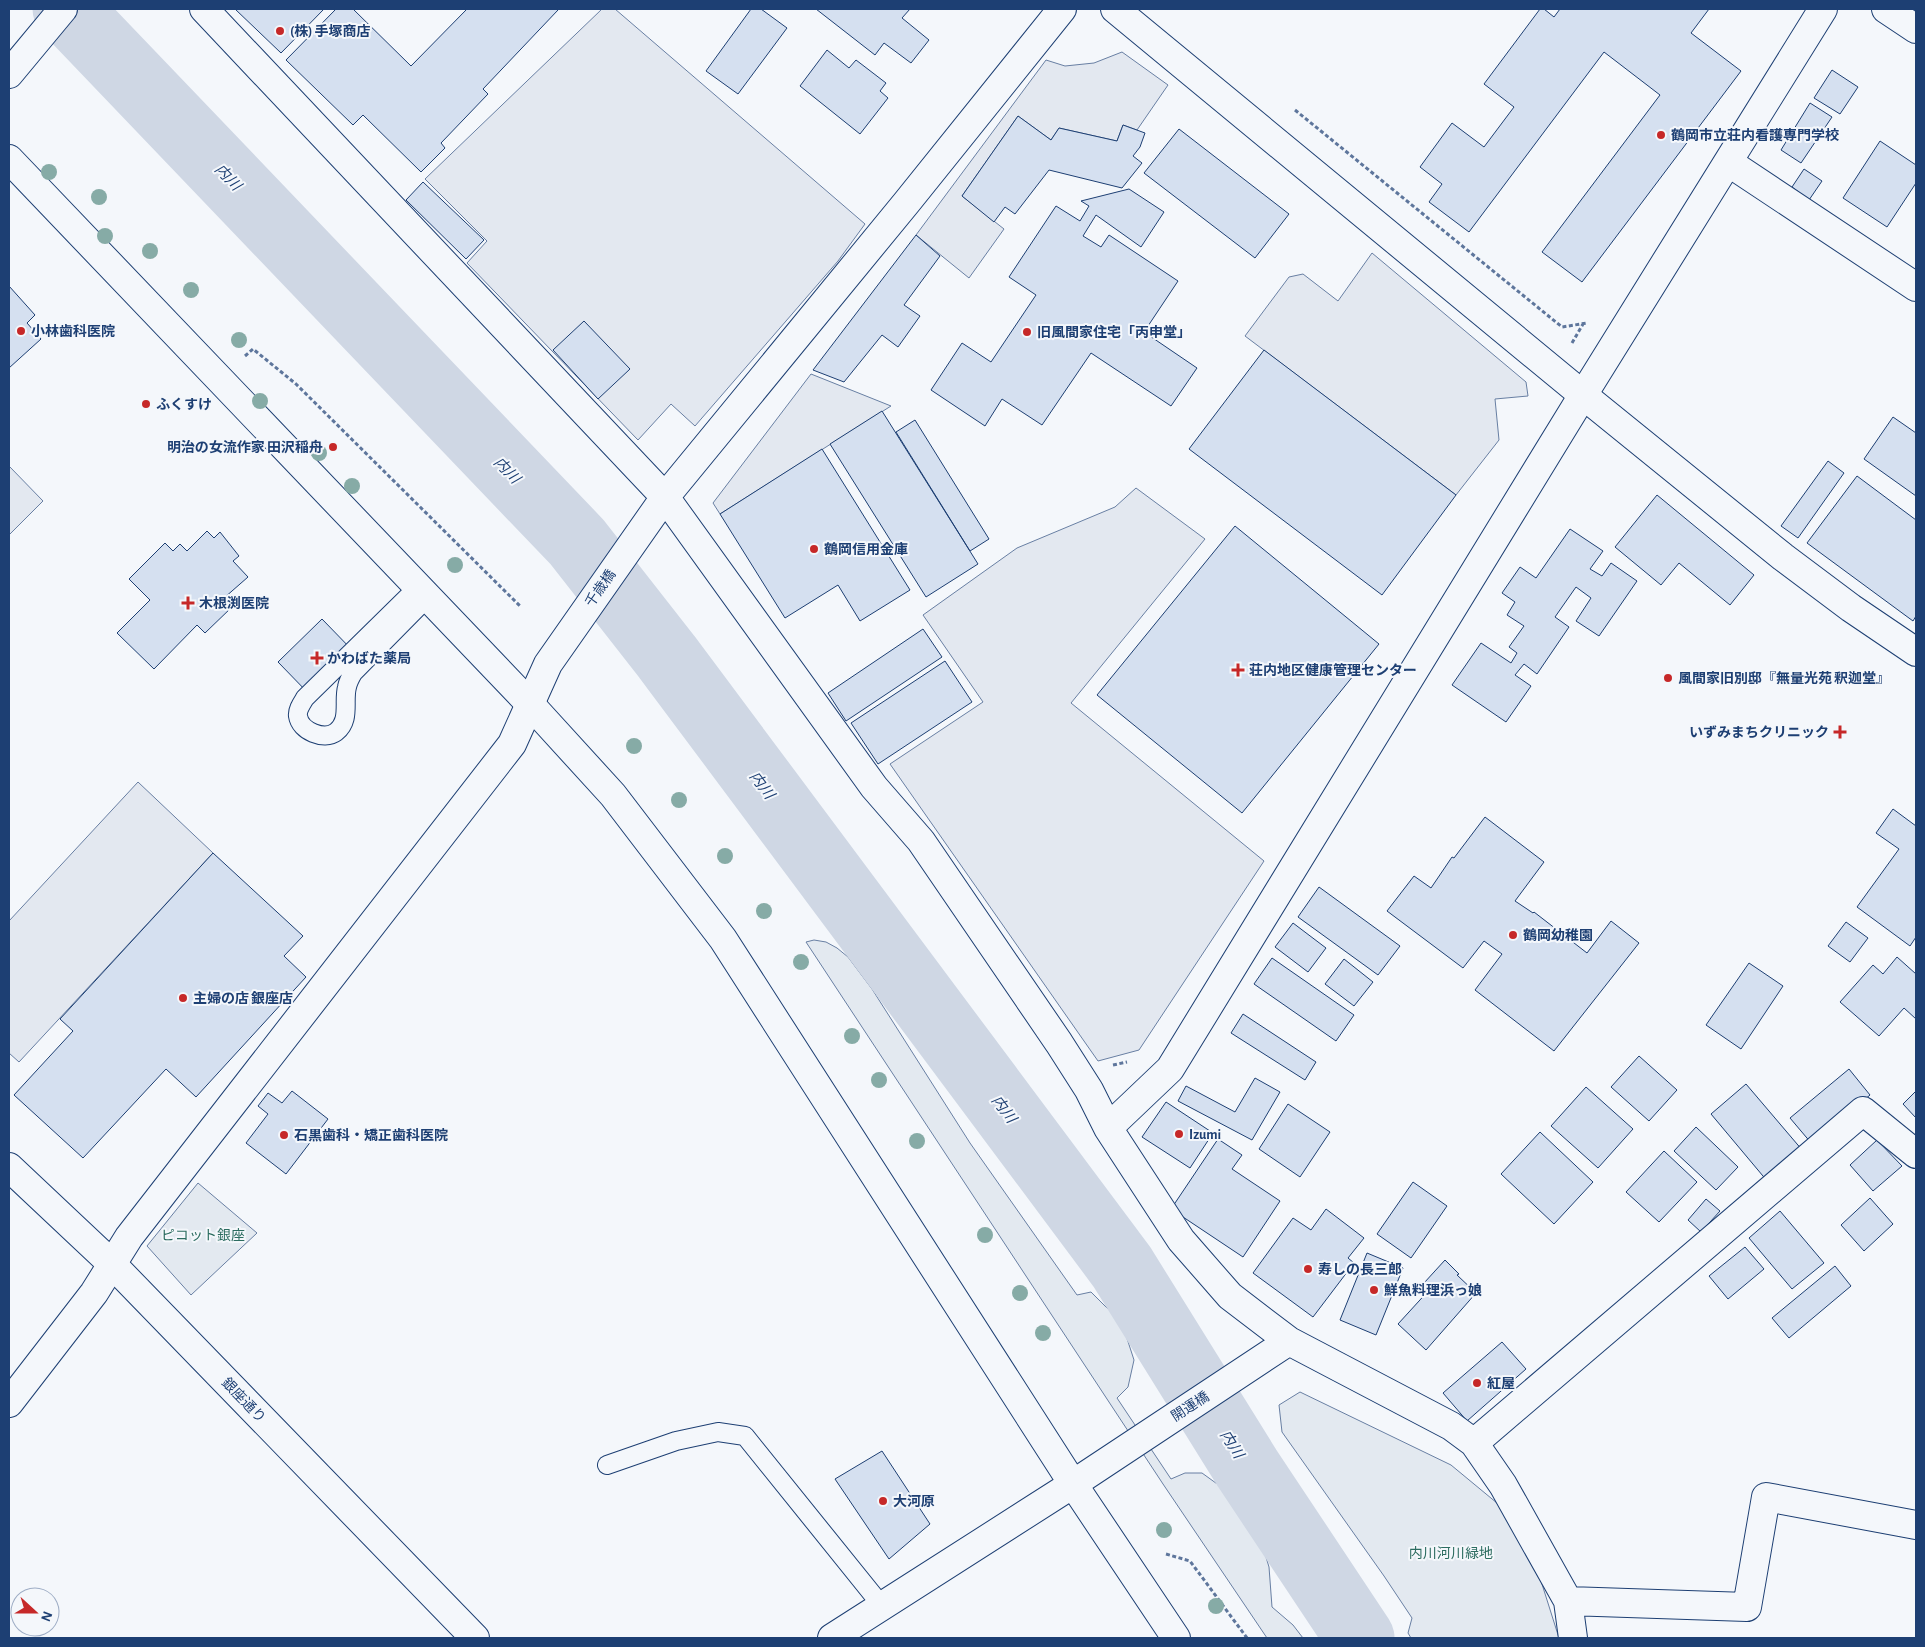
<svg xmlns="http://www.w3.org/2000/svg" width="1925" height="1647" font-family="'Alegreya Sans','Noto Sans JP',sans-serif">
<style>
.green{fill:#e3e9f0;stroke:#687fa3}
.parking{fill:#e3e8f0;stroke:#687fa3}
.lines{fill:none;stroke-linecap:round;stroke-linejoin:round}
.river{stroke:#cfd7e4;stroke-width:69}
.building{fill:#d5e0f0;stroke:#1d3f73}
.lane-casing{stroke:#1d3f73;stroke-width:20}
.street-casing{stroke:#1d3f73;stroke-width:30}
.secondary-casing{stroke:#1d3f73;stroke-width:30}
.path{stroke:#5e769c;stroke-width:3;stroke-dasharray:4 2.5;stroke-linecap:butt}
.lane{stroke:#f4f7fb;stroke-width:18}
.street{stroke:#f4f7fb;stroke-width:28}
.secondary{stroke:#f4f7fb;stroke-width:28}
.tree{fill:#86aba6}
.poi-dot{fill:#c62828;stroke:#f4f7fb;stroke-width:2}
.labels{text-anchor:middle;stroke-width:4;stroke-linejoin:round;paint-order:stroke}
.poi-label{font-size:14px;font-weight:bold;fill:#1d3f73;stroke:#f4f7fb;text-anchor:start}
.street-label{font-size:14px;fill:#1d3f73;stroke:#f4f7fb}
.park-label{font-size:14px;fill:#2c6c60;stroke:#f4f7fb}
.water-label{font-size:15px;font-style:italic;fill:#1d3f73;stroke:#f4f7fb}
</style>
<rect width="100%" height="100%" fill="#f4f7fb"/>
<path class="green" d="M814,940L826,942L837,948L848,957L872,989L970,1143L1077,1295L1091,1292L1122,1323L1134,1360L1128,1387L1117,1398L1171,1479L1185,1473H1202L1220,1486L1262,1544L1269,1567L1272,1607L1293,1625L1303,1638H1267L1163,1484L806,942Z
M198,1183L257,1233L191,1295L147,1246Z
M1300,1392L1451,1465L1503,1508L1541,1581L1559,1638H1411L1408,1633L1412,1618L1384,1576L1282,1432L1279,1405Z"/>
<path class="parking" d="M602,9H615L865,224L838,261L695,426L671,404L638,440L467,263L487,241L425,179Z
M1122,52L1168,85L1137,130L1123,125L1117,141L1059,128L1051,140L1018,116L962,196L1004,229L969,278L916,235L1046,60L1065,66L1094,63Z
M1372,253L1526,382L1528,396L1495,399L1499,440L1456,495L1245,336L1289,277L1303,274L1338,301Z
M811,374L891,406L720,514L713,503Z
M9,466L43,501L9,535Z
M1136,488L1205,539L1071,703L1264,861L1139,1050L1098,1061L890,764L983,702L923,615L1017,548L1115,507Z
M138,782L213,853L19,1062L9,1053V921Z"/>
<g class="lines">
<path class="river" d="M67,9L577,542L667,657L1122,1267L1247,1468L1360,1638"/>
</g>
<path class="building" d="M235,9H324L281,53Z
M336,9H353L411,66L467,9H556L558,10L483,89L488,94L441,143L445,148L421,172L363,115L353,125L286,60Z
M751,9H761L787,28L738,94L706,71Z
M816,9H910L902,18L929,40L911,63L884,43L875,55Z
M1540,9H1544L1554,17L1560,9H1709L1691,33L1741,71L1582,282L1542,252L1660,95L1604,52L1469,232L1429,202L1442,184L1420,167L1452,123L1484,147L1514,107L1484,84Z
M827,50L849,68L856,60L886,83L880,91L888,98L860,134L800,86Z
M1832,70L1858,87L1840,114L1814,98Z
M1810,103L1832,117L1801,163L1781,150Z
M1018,116L1051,140L1059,128L1117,141L1123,125L1145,133L1140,147L1133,156L1142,163L1122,188L1049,170L1015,214L1005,207L994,222L962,196Z
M1179,129L1289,214L1255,258L1144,173Z
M1880,141L1916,165V183L1887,227L1843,198Z
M1804,169L1822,181L1809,200L1792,187Z
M423,182L484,240L466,259L406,200Z
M1129,189L1164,212L1141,247L1096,215L1083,236L1101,247L1109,235L1178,281L1144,332L1197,368L1171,406L1091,353L1042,425L1002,399L985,426L931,390L962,343L991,362L1036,295L1009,277L1056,206L1080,221L1089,206L1081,201Z
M916,235L940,256L904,305L920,316L898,347L882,335L844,382L813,370Z
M9,286L35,315L27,323L41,339L9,368Z
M584,321L630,369L598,399L553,350Z
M1264,350L1456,495L1382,595L1189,449Z
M882,411L978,564L926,597L830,444Z
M1893,417L1916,433V496L1864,459Z
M915,420L989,539L970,551L896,432Z
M822,449L910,590L860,621L838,585L785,618L720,514Z
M1828,461L1844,473L1798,538L1781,526Z
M1857,476L1916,520V616L1913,621L1807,543Z
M1657,495L1754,575L1730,605L1679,563L1661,585L1615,547Z
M1235,526L1379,644L1242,813L1097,695Z
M1570,529L1603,551L1590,569L1602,576L1611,563L1637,581L1599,636L1576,621L1591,598L1576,587L1555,617L1569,627L1537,674L1524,664L1515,675L1531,686L1506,722L1452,685L1481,643L1511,663L1517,653L1509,647L1524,626L1507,615L1515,602L1502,593L1520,567L1536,578Z
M207,531L214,538L220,532L239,556L233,561L248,577L224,598L233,606L205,633L197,625L154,669L117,633L150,600L129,579L165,543L173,551L180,544L187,551Z
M322,619L355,653L311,696L278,662Z
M923,629L942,657L846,721L828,693Z
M945,661L972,702L878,764L851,723Z
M1893,809L1916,826V937L1910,946L1857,907L1899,849L1876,833Z
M1485,817L1544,862L1515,901L1533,913L1534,912L1587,953L1611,921L1639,943L1554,1051L1475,990L1502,954L1484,941L1463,968L1387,911L1414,876L1431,888L1452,857L1454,858Z
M213,853L303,936L284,956L306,977L196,1097L166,1069L83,1158L14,1095L73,1031L60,1019Z
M1319,887L1400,946L1378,975L1298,917Z
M1846,922L1868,938L1850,962L1828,946Z
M1293,923L1326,948L1308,972L1275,947Z
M1897,957L1916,974V1019L1904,1008L1879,1036L1840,1002L1873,965L1883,974Z
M1272,958L1354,1015L1336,1041L1254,984Z
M1344,959L1373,982L1354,1006L1325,984Z
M1749,963L1783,986L1741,1049L1706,1025Z
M1243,1014L1316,1062L1305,1080L1231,1033Z
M1639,1056L1677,1090L1649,1121L1611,1087Z
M1849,1069L1870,1095L1812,1144L1790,1118Z
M1255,1078L1280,1092L1252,1140L1178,1101L1186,1086L1235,1112Z
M1746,1084L1803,1151L1768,1182L1711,1114Z
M1586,1087L1633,1129L1598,1168L1551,1126Z
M292,1091L328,1119L286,1174L246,1143L268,1114L258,1106L268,1093L282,1103Z
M1916,1091V1118L1903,1104Z
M1166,1102L1213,1133L1190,1168L1142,1137Z
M1288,1104L1330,1132L1300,1177L1259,1149Z
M1696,1127L1738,1167L1716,1190L1674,1151Z
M1540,1132L1593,1182L1554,1224L1501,1174Z
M1218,1139L1242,1155L1232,1169L1280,1201L1243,1257L1171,1209Z
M1877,1140L1902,1166L1873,1191L1850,1165Z
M1664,1151L1697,1182L1659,1222L1626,1192Z
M1413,1182L1447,1206L1411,1258L1377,1234Z
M1870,1198L1893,1224L1864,1251L1841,1225Z
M1706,1199L1720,1211L1701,1232L1688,1220Z
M1326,1209L1364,1238L1348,1258L1354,1263L1313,1317L1253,1273L1293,1218L1311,1230Z
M1780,1211L1824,1263L1792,1289L1749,1238Z
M1745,1247L1764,1269L1728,1299L1709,1276Z
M1367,1253L1403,1268L1376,1335L1340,1320Z
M1445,1260L1459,1274L1457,1275L1476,1293L1426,1350L1398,1324L1430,1289L1424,1283Z
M1835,1266L1851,1286L1789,1338L1772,1318Z
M1502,1342L1526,1369L1467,1421L1443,1393Z
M882,1451L930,1524L889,1559L835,1479Z"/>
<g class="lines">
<defs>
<path id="lane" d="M418,587L305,698C302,703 297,710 298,716C300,731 324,741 336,732C351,720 343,702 347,687C348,682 350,678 353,673L428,597
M607,1465L676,1441L718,1432L745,1436L882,1606"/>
<path id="street" d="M204,9L665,497L874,787L921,841L1059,1043L1089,1090L1108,1128L1181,1240L1230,1296L1289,1341L1451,1426L1474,1443L1503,1485L1568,1601L1573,1638
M1886,9L1916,29
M9,74L63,9
M1728,162L1916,287
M1108,1128L1170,1069L1583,395L1823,9
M9,1403L94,1293L129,1237L512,744L548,664L665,497L907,202L1062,9
M1474,1443L1863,1111L1916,1154
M1568,1601L1747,1607L1766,1497L1916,1525
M832,1638L1073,1484L1289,1341"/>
<path id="secondary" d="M1115,9L1583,395L1783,557L1851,608L1916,652
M9,159L530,704L613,795L723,939L1073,1484L1176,1638
M9,1167L112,1264L475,1638"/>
</defs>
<use href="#lane" class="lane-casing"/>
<use href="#street" class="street-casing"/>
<use href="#secondary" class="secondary-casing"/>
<path class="path" d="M1295,110L1562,327L1587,323
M1572,343L1583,324
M245,356L253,349L296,384L521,607
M1113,1065L1127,1062
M1166,1554L1190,1561L1247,1638"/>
<use href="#lane" class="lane"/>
<use href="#street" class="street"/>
<use href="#secondary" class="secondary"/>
</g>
<g class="tree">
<circle cx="49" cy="172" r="8"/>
<circle cx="99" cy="197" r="8"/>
<circle cx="105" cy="236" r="8"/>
<circle cx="150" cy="251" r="8"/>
<circle cx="191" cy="290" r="8"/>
<circle cx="239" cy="340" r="8"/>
<circle cx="260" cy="401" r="8"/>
<circle cx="319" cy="453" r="8"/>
<circle cx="352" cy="486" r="8"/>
<circle cx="455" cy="565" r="8"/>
<circle cx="634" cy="746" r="8"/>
<circle cx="679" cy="800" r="8"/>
<circle cx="725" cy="856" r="8"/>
<circle cx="764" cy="911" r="8"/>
<circle cx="801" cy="962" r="8"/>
<circle cx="852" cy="1036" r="8"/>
<circle cx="879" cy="1080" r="8"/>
<circle cx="917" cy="1141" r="8"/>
<circle cx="985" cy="1235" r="8"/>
<circle cx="1020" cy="1293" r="8"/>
<circle cx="1043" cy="1333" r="8"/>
<circle cx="1164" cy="1530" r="8"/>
<circle cx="1216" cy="1606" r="8"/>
</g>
<g class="poi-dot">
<circle cx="280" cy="31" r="5"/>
<circle cx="1661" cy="135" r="5"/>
<circle cx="21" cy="331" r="5"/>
<circle cx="1027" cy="332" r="5"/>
<circle cx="146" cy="404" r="5"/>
<circle cx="333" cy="447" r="5"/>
<circle cx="814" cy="549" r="5"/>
<path d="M185.5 595.5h5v5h5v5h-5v5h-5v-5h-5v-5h5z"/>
<path d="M314.5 650.5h5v5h5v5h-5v5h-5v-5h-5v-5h5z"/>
<path d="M1235.5 662.5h5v5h5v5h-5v5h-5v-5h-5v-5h5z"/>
<circle cx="1668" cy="678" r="5"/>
<path d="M1837.5 724.5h5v5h5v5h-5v5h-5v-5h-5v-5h5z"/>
<circle cx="1513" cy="935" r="5"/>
<circle cx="183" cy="998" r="5"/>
<circle cx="1179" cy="1134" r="5"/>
<circle cx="284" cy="1135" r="5"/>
<circle cx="1308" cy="1269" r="5"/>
<circle cx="1374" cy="1290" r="5"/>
<circle cx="1477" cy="1383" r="5"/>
<circle cx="883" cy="1501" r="5"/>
</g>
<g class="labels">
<g class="poi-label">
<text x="290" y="36">(株) 手塚商店</text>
<text x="1671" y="140">鶴岡市立荘内看護専門学校</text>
<text x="31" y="336">小林歯科医院</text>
<text x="1037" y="337">旧風間家住宅「丙申堂」</text>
<text x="156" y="409">ふくすけ</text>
<text x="323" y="452" text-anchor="end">明治の女流作家 田沢稲舟</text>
<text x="824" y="554">鶴岡信用金庫</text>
<text x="199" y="608">木根渕医院</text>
<text x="327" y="663">かわばた薬局</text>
<text x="1249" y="675">荘内地区健康管理センター</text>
<text x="1678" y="683">風間家旧別邸『無量光苑 釈迦堂』</text>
<text x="1829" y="737" text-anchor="end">いずみまちクリニック</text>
<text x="1523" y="940">鶴岡幼稚園</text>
<text x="193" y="1003">主婦の店 銀座店</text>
<text x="1189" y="1139">Izumi</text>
<text x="294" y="1140">石黒歯科・矯正歯科医院</text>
<text x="1318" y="1274">寿しの長三郎</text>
<text x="1384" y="1295">鮮魚料理浜っ娘</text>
<text x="1487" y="1388">紅屋</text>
<text x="893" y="1506">大河原</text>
</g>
<g class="street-label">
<text transform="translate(600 588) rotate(-55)" y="5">千歳橋</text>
<text transform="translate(244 1400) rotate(46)" y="5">銀座通り</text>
<text transform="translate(1190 1406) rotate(-33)" y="5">開運橋</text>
</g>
<g class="park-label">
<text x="203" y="1240">ピコット銀座</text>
<text x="1451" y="1558">内川河川緑地</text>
</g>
<g class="water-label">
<text transform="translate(228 177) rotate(46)" y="5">内川</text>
<text transform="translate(507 470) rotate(46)" y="5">内川</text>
<text transform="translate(762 785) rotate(53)" y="5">内川</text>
<text transform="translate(1004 1109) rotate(53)" y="5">内川</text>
<text transform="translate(1232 1444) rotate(58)" y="5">内川</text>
</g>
</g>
<rect width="1925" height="1647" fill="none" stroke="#1d3f73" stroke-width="20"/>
<g transform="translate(35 1612) rotate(111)"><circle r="24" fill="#f4f7fb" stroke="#9eadc5"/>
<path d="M0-4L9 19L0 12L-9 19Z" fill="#c62828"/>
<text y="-8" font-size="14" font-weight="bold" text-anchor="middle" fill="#1d3f73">N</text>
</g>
</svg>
